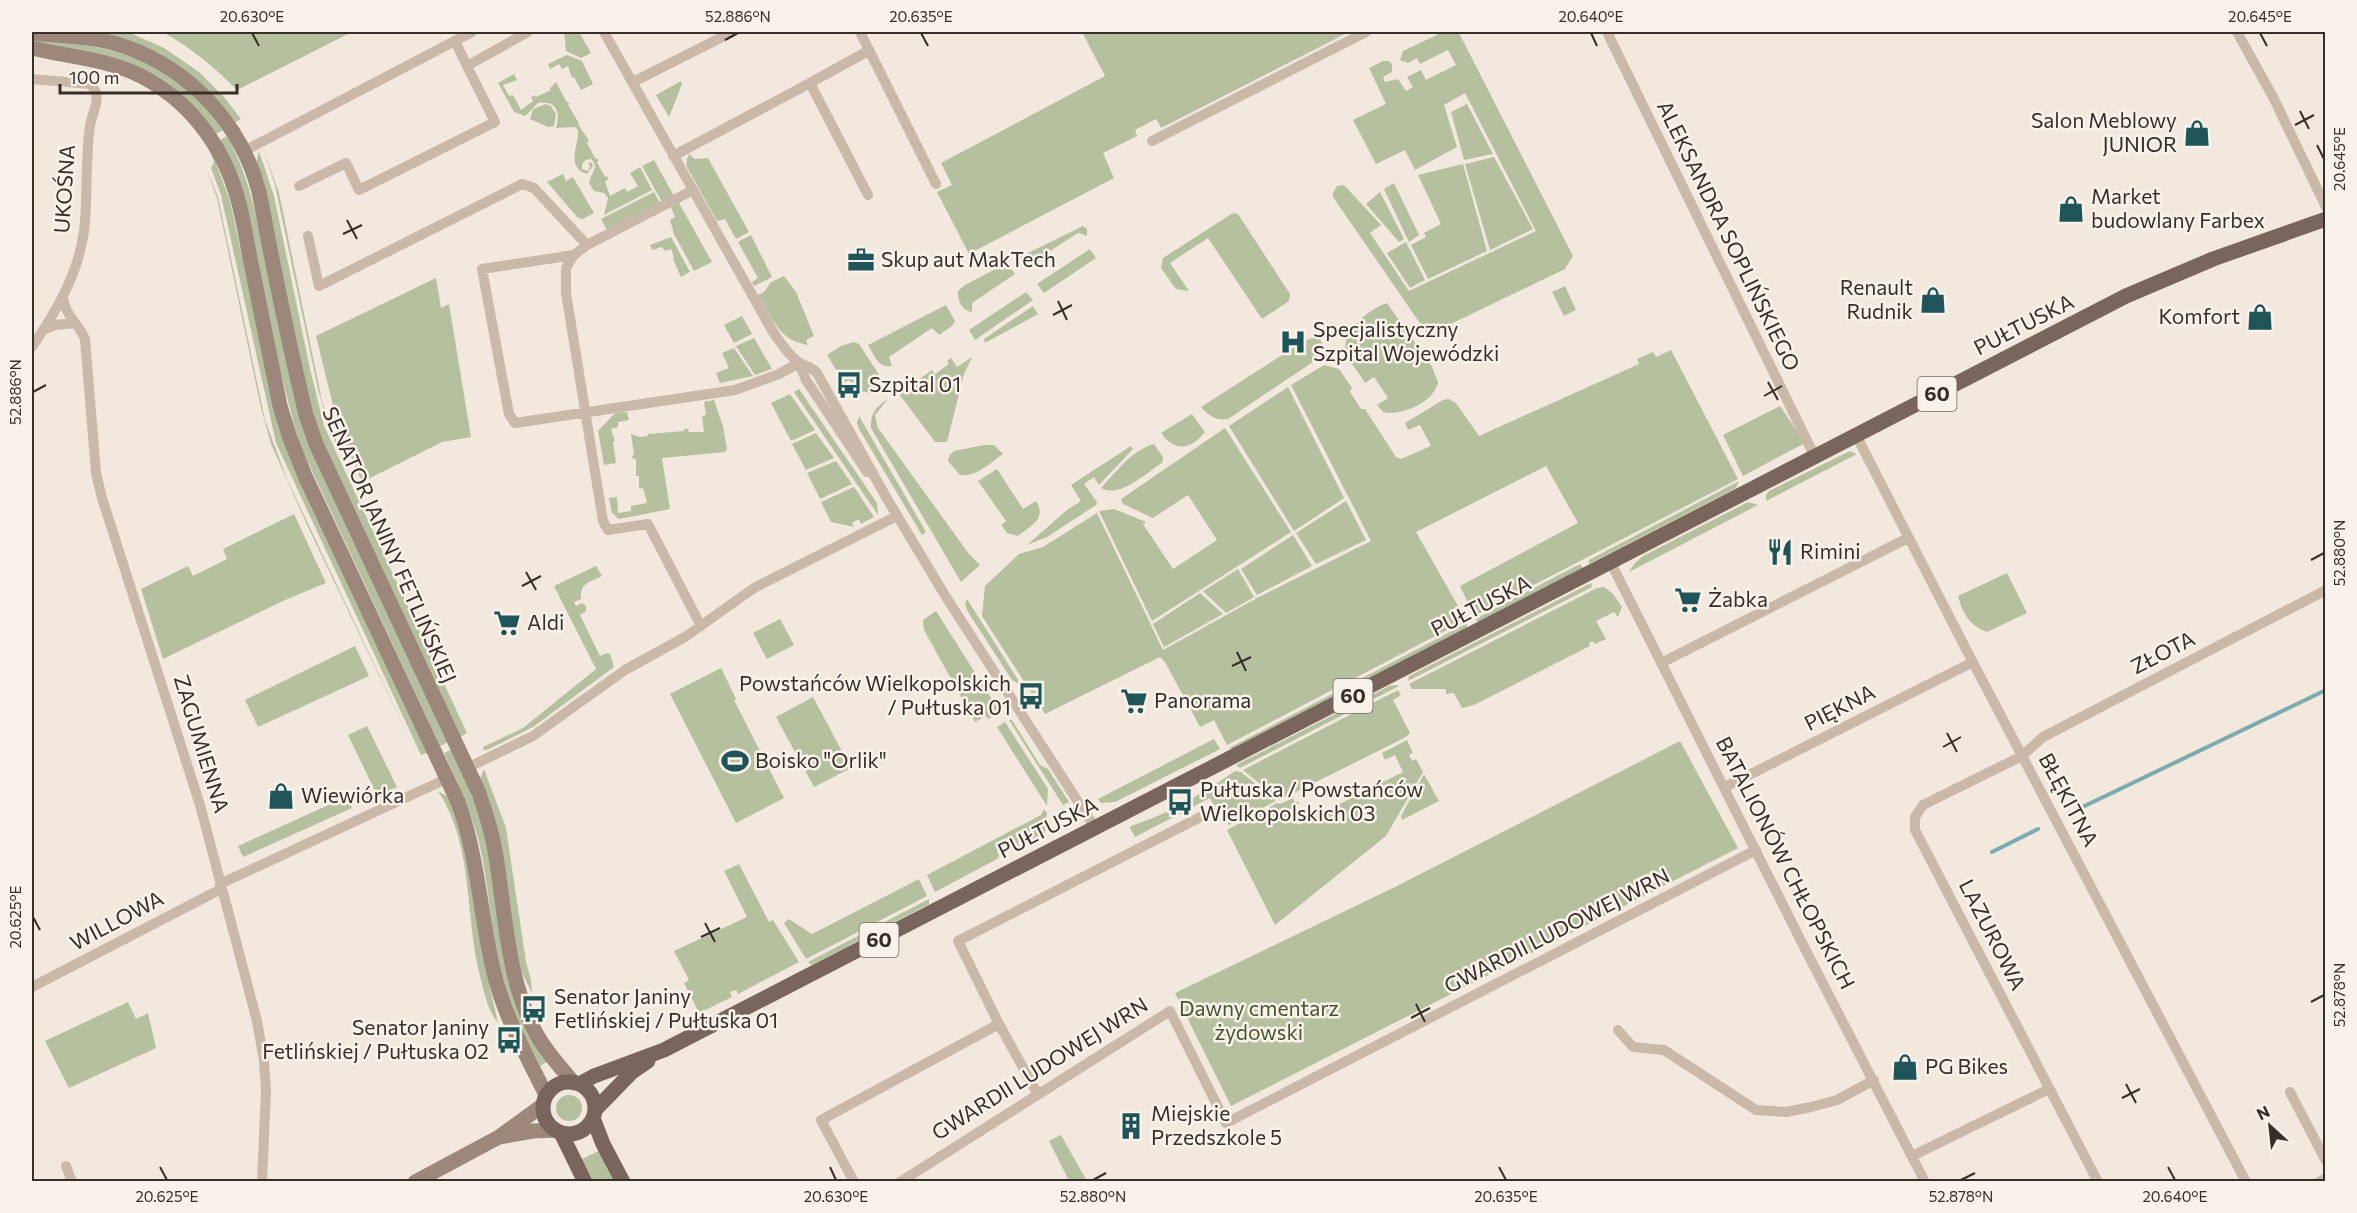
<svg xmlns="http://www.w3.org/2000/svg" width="2357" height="1213" font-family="Commissioner,sans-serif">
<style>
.green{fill:#b5c19e}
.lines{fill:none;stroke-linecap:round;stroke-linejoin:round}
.stream{stroke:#7dacae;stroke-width:4}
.street{stroke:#cab8a9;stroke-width:10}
.secondary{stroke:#9d877b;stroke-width:15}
.primary{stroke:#79655b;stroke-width:15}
.ticks{fill:none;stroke:#372e29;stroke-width:2}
.labels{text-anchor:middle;stroke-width:5;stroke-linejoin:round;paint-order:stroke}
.shield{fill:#f9f2ea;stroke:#716963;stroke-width:1.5}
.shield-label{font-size:20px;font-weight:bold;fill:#372e29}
.poi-label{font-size:21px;fill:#372e29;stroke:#f9f2ea;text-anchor:start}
.street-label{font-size:21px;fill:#372e29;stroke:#f9f2ea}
.park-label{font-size:21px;fill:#46552d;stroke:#f9f2ea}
.neatline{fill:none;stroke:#372e29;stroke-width:2}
.ticks-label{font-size:15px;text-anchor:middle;fill:#372e29}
</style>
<rect width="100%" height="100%" fill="#f2e8dd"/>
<path class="green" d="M89,32H128L164,48L199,72L224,97L241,119L234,123L222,106Z
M162,32H352L237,90C214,67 191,47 162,32Z
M564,32H579L591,53L581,58L566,51Z
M1082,32H1349L1161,128L1156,119L1135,130L1137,136L1103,153L1114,178L969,254L937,192L952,185L941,163L1105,76Z
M1443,32H1458L1460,35L1573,256L1565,269L1432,333L1426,332L1333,197V193L1337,186L1344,185L1381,225L1370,233L1409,291L1536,231L1465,93L1444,105L1457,147L1415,170L1405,150L1376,164L1353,120L1386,104L1369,68L1383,61H1389L1392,64V72L1383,77L1385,82L1398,79L1406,91L1413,87L1407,77L1421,70L1426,80L1456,65L1448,50L1420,64L1417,58L1408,63L1400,60L1403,51Z
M32,38C96,46 147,50 197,98C206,107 214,119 223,130L216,134L177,92L32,43Z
M567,55L582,61L593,84L581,90L574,77L572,78L568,66L562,69L559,64L550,69L548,64Z
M514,74L517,80L503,85L509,96L513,95L521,110L533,101L531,97L535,95L536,97L551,90L550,88L556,82L566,101L570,104L568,105L579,123L578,124L589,141L587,143L595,158L599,160L597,162L605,177L607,176L608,179L605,182L610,196L625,188L627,192L638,186L630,173L640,167L652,190L604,215L608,198L604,193L594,191L589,183C590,174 600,167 591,159L586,160L582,164V169L588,171L590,166L588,162L592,163L593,166L587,174C565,167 579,146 578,130L575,127L556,128C561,111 556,100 538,103L525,116L514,112L498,83Z
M681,81L682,84L669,117L656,95Z
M546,104L551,106L556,114L554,126L548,127L530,119L533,109Z
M1467,104L1493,154L1464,160L1451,112Z
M227,136C251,179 258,225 268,272C280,329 291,386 308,442L448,742L440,746L299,443L220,140Z
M208,148L216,163L230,201L276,416L429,752L421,755L276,443L221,195L211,168L214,162Z
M263,148L279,193L322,401L341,454L471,732L331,433L318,389L275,185Z
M259,151L274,196L310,369L324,426L467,733L460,737L321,441L314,421L256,163Z
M689,154L695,159L708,158L749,232L736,239L725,219L717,221L687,167L686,163Z
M1494,157L1533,229L1490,250L1465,164Z
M654,160L674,196L662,202L642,166Z
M1463,164L1487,251L1428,279L1411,245L1426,237L1424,233L1441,224L1418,175Z
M207,170L218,197L265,420L287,479L418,757L308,527L271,444L261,408L217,198Z
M563,174L566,181L573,177L594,213L583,219L578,218L547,182Z
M1394,183L1419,235L1409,242L1384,189Z
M654,192L660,203L607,230L601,219Z
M1380,192L1404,239L1399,242L1366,204Z
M679,203L712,262L694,271L674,234L670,220L675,217L671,207Z
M1233,213L1238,214L1290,294L1289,301L1262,319L1208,238L1170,263L1189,291L1176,289L1161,268L1163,258Z
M1083,226L1087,229V236L1078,233L1025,267L1018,258Z
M751,235L772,277L754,286L752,282L758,278L738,242Z
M671,237L690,272L681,277L673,259L674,258L671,249L665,251L662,247L652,250L650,245Z
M1406,242L1425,280L1410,288L1387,253Z
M1090,249L1096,258L1044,293L1037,284Z
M1005,264H1007L1015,274L972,303V312C962,311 957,300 958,291L965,285Z
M784,276L796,292L814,336L806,340L808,345C779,341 772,318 758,295L764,292L771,282Z
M436,278L441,308L449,304L471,437L442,442L362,482L339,430L316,336Z
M1565,286L1576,310L1564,316L1552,292Z
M1026,292L1033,300L975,340L969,330Z
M1387,303L1431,365L1438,382C1435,402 1400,417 1383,412L1377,405L1388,398L1374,377L1365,383C1360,374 1351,364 1347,355C1338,333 1369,309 1387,303Z
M946,305L955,321L952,326L939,335L932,328L889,357L892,366C879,369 874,355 868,345Z
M1033,306L1038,314L985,343L984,339Z
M742,316L752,334L734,343L724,325Z
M1318,336L1324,346L1322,356L1228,419C1216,421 1209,416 1201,407L1304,341Z
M754,338L772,369L755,375L736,346Z
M854,342L859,344L882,379L879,387L870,393L855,390L849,380L844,383L827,355L841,346Z
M734,348L753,376L720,383L716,373L729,368L722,353Z
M1671,350L1738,479L1474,616L1460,586L1578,523L1546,466L1416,532L1466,620L1227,745L1214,720L1200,727L1165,662L1160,657L1045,714L982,616L985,586L1019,554L1043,547L1097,513L1163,650L1257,598L1371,541L1291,385L1324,365L1339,369L1352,388L1350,392L1361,409H1365L1396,457L1401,459L1431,446L1420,425L1408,430L1405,423L1443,400L1449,399L1456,403L1479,436L1639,364L1637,359L1653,352L1656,357Z
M972,357L964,374L947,442H935L899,394L932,370L935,374L949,364L947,361L951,358L957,367Z
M1288,387L1344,498L1294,531L1229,426Z
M799,389L877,503L878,515L794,392Z
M790,394L815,430L791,441L771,403Z
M888,399L875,415L878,428L969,554L980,565L961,582L871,428C870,413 876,407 888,399Z
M714,400L723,426L727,449L725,452L662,458L670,509L619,519L612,513L609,498L617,497L618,513L631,511V506L647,503L643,488L639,489V476H636V459H633L632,456L634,455L631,434L640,437L648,436V434L684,431V429H688L689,432H704L702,416L706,415L704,402Z
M1780,406L1805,443L1743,476L1723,435Z
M627,412L629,420L618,422V427L611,429L615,441L613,442L616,463L604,465L598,431L615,413Z
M1192,414L1205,432C1191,450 1174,452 1161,433Z
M859,416L926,532L922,535L859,429L857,423Z
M1225,428L1291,532L1152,621L1099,511L1114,509L1146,522L1143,524L1173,569L1217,540L1188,495L1153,518L1123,504L1121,499Z
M816,433L834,458L806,470L792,444Z
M1154,444L1163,457L1162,463C1147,472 1120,499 1101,488C1116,472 1132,450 1154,444Z
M984,445H994L1003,454C990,463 977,477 960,475L948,461L949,456L954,451Z
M1131,446L1133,449L1099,485L1094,477L1084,484L1097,502L1096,505L1047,537L1027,545L1067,510L1081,501L1071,485Z
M1850,451L1857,454L1766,501V495L1769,491Z
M836,461L852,484L820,499L807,473Z
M997,469L1023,509L1036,501C1047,519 1031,525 1018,536L1007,533L1001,525L1006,521L978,481Z
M1739,481L1736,488L1589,564V560Z
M854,487L874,517L861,524L859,519L852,523L854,527L831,522L821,502Z
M1346,501L1366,540L1316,564L1296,533Z
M1748,502L1758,505L1629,572L1634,564L1643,556Z
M294,514L326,583L285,600L163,659L141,589L188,566L193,576L227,559L223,549Z
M1293,535L1312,566L1257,595L1241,569Z
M1580,564L1583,568L1479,623L1475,619Z
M596,566L602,576C588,583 580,583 581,599L574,602L576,606L582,603L586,606V611L580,615L600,656L607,653L610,654L614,667L533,727L487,750H484L483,747L523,728L596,669L554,586Z
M1238,569L1254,597L1226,613L1203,591Z
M2007,573L2027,613L1987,632C1969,625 1963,614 1958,596Z
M1591,583L1592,587L1408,681L1409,676L1413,674Z
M1604,587L1613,594L1622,607L1618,617L1614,612L1596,621L1606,639L1595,644L1593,641L1589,643L1590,646L1474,705L1462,708L1454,693L1446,694V689H1412L1409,684L1597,588Z
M1200,593L1223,614L1164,647L1153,624Z
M967,599L1022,686L1012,680L968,612L965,605Z
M936,611L1000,712L988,719L986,716L975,722L924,630L923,620Z
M780,619L794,645L767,659L753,633Z
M1467,623V628L1233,749L1229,748Z
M355,646L369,676L258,727L245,700Z
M721,668L736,699L734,700L784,798L736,823L670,694Z
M1396,685L1399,686L1240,768L1236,765L1389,686Z
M1398,690L1401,695L1393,700L1410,733L1406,737L1280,800L1243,770Z
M813,697L851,768L814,787L776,717Z
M1009,720H1012L1040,765L1048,769L1069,802L1063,805Z
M1005,722L1048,789L1047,806L997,727Z
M367,726L397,787L364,802L362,800L376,793L348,735Z
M1214,739L1220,749L1115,802L1101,803L1098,799Z
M1407,740L1413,753L1409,755L1412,761L1416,759L1423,772L1386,836L1275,925L1227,830L1277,803L1280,804L1293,798L1295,803L1298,801L1299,804L1290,809L1298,825L1403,772L1395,755L1385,760L1382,753Z
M1680,741L1738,848L1231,1106L1175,993L1397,886Z
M451,750L470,789L487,843L495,893L547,1062L540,1066C530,1044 516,1022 508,1000C491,948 491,894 479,842C471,811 457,782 444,753Z
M484,769L506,828L526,962L531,980L532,993L519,967L480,779Z
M1235,771L1241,772L1276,801L1229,825L1218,804L1214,806L1210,798L1135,837L1130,828L1131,826C1170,813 1202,794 1235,771Z
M1424,774L1439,801L1402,820L1401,816Z
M438,791L450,798L470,865L483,958L498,1023C488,1010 485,996 481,980C464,918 475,847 438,791Z
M346,797L352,808L243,857L238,846Z
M1044,809L1047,813L1045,833L1026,842L1024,839L1018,842L1019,846L1009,851L1006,846L997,850L999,856L997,859L935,892L927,875L1041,815Z
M739,864L769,922L773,920L799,962L738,994L736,990L730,992L732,997L699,1013L684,983L689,980L674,951L747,917L724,871Z
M919,879L927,896L806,959L784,923L789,919L812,934Z
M929,899V904L812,965L808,962Z
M128,1002L136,1019L148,1013L156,1048L69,1088L45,1041Z
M556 1108a13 13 0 1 1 26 0a13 13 0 1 1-26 0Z
M1061,1135L1087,1181H1069L1049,1141Z
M599,1151L615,1181H593L582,1159Z"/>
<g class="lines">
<path class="stream" d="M2068,814L2326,690
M1992,852L2038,829"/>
<path class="street" d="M604,32L773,332C781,343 789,356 800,363C807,367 812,367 817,373L886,497L946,597L1095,828
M860,32L936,184
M1607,32L1815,457
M2237,32L2273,97L2326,207
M455,41L467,66
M868,51L810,83L868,195
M32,79L90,84C104,97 92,111 90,126C85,161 88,197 84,231C78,275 56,312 32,347
M633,82L732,32
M1152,141L1366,32
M244,151L472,32
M673,156L810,83
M299,186L346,163L359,190L495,122L467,66L528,32
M693,190L587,245L574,255L566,268V293L603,521L608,530L648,524L701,626
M308,236L319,286L522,184L534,188L587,245
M574,255L482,269L509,414L515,423L735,390L779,374L799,363
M63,298C65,315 79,324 85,339L96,473L102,498L200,805L257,1021L264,1061L266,1090L262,1182
M43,330L55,325L75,323
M799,363L806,380L867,472
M1856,435L1968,653L2246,1182
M1611,563L1799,937L1925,1182
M1661,663L1908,538
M467,768L533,736L625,670L685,637L754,588L897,516
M1725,787L1973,662
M220,884L448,778
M32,987L221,889
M999,1024L958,941L1212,811
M1618,1030L1633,1047L1664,1050L1756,1110L1786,1112L1811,1107L1837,1100L1874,1080
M2290,1092L2326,1161
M1912,1156L2049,1089
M66,1166L72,1182
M854,1182L821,1120L999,1024L1037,1093
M900,1182L1170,1011L1226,1123L1756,850
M2098,1182L1915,830V817L1923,805L2022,756L2043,737L2326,590
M2319,1182L2326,1178"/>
<path class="secondary" d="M32,33C63,36 96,36 126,47C191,70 242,125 259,192C264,216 268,240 273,264C283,314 294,365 306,415L316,444L479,793C485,812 492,831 495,851C506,913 506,979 537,1035C547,1053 561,1068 574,1083
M32,48C68,57 107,59 141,76C188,100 221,143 236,193C244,218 247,246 253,273C262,317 271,362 280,406L290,438L305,476L458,802C478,856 480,913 493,969C503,1014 526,1054 546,1095
M499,1137L533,1131L556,1130
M415,1182L499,1137L543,1105"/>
<path class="primary" d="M543 1108a26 26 0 1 1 52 0a26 26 0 1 1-52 0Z
M579,1084L594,1076L664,1050L2126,296L2213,259L2326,219
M595,1110L632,1072L648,1061
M593,1118L603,1144L623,1182
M561,1133L585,1182"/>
</g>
<path class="ticks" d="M252,33L259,46M921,33L928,46M1591,33L1597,46M2260,33L2267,46M725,40L738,33M2300,111L2309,129M2295,125L2314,115M2317,145L2324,159M347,220L357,239M343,234L362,225M1058,301L1067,320M1053,315L1072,305M1768,382L1778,400M33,392L46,385M1764,396L1782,386M2311,560L2324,553M526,572L536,590M522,586L541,576M1237,652L1246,671M1232,666L1251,657M1947,733L1957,752M1943,747L1961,737M33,917L40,930M705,923L715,942M701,937L720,928M2311,1002L2324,995M1416,1004L1425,1022M1411,1018L1430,1008M2126,1084L2136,1103M2122,1098L2140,1089M160,1167L167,1180M830,1167L836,1180M1499,1167L1506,1180M2168,1167L2175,1180M1093,1180L1106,1173M1961,1180L1975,1173"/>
<defs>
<symbol id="shop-bare" viewBox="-9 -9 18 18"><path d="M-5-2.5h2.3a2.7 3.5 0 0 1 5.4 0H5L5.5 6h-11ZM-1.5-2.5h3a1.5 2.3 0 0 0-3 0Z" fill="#1f5458" stroke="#f9f2ea" stroke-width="2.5" paint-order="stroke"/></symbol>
<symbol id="office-bare" viewBox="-9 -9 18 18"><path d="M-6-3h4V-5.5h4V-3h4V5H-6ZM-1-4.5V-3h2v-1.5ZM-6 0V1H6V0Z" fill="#1f5458" stroke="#f9f2ea" stroke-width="2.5" paint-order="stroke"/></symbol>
<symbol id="hospital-bare" viewBox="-9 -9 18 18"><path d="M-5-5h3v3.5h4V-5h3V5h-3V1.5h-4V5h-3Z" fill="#1f5458" stroke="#f9f2ea" stroke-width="2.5" paint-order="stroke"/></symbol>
<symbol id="bus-bare" viewBox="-9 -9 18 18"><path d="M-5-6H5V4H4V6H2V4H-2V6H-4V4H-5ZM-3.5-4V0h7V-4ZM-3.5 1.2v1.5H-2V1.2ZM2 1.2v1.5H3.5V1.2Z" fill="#1f5458" stroke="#f9f2ea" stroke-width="2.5" paint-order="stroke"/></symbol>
<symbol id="restaurant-bare" viewBox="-9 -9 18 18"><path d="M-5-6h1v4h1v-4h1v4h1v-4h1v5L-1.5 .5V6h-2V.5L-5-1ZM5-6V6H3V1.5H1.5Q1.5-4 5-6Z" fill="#1f5458" stroke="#f9f2ea" stroke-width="2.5" paint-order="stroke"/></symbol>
<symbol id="supermarket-bare" viewBox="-9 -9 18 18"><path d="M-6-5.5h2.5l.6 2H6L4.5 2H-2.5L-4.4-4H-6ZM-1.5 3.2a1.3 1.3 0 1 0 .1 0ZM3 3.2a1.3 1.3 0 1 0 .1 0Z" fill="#1f5458" stroke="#f9f2ea" stroke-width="2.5" paint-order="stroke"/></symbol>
<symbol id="stadium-bare" viewBox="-9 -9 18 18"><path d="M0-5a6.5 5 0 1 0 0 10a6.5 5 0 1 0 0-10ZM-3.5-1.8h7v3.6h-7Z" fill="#1f5458" stroke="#f9f2ea" stroke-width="2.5" paint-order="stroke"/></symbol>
<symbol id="building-bare" viewBox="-9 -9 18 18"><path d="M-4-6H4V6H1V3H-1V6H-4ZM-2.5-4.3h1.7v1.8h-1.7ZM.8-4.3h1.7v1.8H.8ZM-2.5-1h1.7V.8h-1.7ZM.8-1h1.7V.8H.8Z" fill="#1f5458" stroke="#f9f2ea" stroke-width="2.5" paint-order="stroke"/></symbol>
</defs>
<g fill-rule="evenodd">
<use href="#shop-bare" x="2178" y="114" width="38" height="38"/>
<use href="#shop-bare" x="2052" y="190" width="38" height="38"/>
<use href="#office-bare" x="842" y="241" width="38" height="38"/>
<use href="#shop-bare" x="1914" y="281" width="38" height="38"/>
<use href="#shop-bare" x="2241" y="298" width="38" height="38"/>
<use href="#hospital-bare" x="1274" y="323" width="38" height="38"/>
<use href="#bus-bare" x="830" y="366" width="38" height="38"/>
<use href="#restaurant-bare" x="1761" y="533" width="38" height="38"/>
<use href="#supermarket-bare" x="1669" y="581" width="38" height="38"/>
<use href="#supermarket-bare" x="488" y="604" width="38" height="38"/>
<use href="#bus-bare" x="1012" y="677" width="38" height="38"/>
<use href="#supermarket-bare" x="1115" y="682" width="38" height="38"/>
<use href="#stadium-bare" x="716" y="742" width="38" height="38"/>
<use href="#shop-bare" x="262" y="777" width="38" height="38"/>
<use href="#bus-bare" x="1161" y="783" width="38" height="38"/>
<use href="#bus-bare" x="515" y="990" width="38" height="38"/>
<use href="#bus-bare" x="490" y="1021" width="38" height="38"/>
<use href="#shop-bare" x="1886" y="1048" width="38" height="38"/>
<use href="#building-bare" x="1112" y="1107" width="38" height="38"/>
</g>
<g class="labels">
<g class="shield">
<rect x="1917.5" y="377" width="39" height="34" rx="4.5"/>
<rect x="1333.5" y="679" width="39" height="34" rx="4.5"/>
<rect x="859.5" y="923" width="39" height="34" rx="4.5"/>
</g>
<g class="shield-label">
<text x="1937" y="401">60</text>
<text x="1353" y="703">60</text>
<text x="879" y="947">60</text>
</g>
<g class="poi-label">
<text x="2177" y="128" text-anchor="end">Salon Meblowy<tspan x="2177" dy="24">JUNIOR</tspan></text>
<text x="2091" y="204">Market<tspan x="2091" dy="24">budowlany Farbex</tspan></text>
<text x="881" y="267">Skup aut MakTech</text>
<text x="1913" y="295" text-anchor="end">Renault<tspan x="1913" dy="24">Rudnik</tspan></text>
<text x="2240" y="324" text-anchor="end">Komfort</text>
<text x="1313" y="337">Specjalistyczny<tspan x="1313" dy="24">Szpital Wojewódzki</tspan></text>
<text x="869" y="392">Szpital 01</text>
<text x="1800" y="559">Rimini</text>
<text x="1708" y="607">Żabka</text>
<text x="527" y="630">Aldi</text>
<text x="1011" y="691" text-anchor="end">Powstańców Wielkopolskich<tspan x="1011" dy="24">/ Pułtuska 01</tspan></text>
<text x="1154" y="708">Panorama</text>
<text x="755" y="768">Boisko "Orlik"</text>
<text x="1200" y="797">Pułtuska / Powstańców<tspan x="1200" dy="24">Wielkopolskich 03</tspan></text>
<text x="301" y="803">Wiewiórka</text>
<text x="554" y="1004">Senator Janiny<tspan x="554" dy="24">Fetlińskiej / Pułtuska 01</tspan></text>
<text x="489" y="1035" text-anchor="end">Senator Janiny<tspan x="489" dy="24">Fetlińskiej / Pułtuska 02</tspan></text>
<text x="1925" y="1074">PG Bikes</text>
<text x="1151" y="1121">Miejskie<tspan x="1151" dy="24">Przedszkole 5</tspan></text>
</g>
<g class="street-label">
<text transform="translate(65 189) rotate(-86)" y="7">UKOŚNA</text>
<text transform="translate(1728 236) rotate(64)" y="7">ALEKSANDRA SOPLIŃSKIEGO</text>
<text transform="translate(2024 325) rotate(-27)" y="7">PUŁTUSKA</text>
<text transform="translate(389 545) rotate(66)" y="7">SENATOR JANINY FETLIŃSKIEJ</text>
<text transform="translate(1481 606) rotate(-27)" y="7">PUŁTUSKA</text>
<text transform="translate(2163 653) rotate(-27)" y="7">ZŁOTA</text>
<text transform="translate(1840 708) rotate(-27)" y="7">PIĘKNA</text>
<text transform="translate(201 744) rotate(73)" y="7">ZAGUMIENNA</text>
<text transform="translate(2068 800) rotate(62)" y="7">BŁĘKITNA</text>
<text transform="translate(1048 828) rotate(-27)" y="7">PUŁTUSKA</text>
<text transform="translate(1785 863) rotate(63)" y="7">BATALIONÓW CHŁOPSKICH</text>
<text transform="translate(117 921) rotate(-28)" y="7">WILLOWA</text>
<text transform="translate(1557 931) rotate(-27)" y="7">GWARDII LUDOWEJ WRN</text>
<text transform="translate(1992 935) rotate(63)" y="7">LAZUROWA</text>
<text transform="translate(1040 1069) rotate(-32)" y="7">GWARDII LUDOWEJ WRN</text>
</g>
<g class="park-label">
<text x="1259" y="1016">Dawny cmentarz<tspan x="1259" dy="24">żydowski</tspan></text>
</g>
</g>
<rect width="2357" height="1213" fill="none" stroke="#f9f2ea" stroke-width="66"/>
<g transform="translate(2270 1126) rotate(333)" stroke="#f9f2ea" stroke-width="4.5" paint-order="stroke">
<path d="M0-4.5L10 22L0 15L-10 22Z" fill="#372e29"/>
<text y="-9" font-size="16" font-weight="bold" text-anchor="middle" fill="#372e29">N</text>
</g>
<path d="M60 84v9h177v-9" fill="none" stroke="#372e29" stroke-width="3"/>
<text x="69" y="84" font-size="18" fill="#372e29" stroke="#f9f2ea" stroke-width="4.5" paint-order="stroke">100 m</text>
<rect x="33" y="33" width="2291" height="1147" class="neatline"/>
<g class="ticks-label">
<text x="252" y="22">20.630°E</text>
<text x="738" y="22">52.886°N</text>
<text x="921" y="22">20.635°E</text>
<text x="1591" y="22">20.640°E</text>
<text x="2260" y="22">20.645°E</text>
<text transform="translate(2340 159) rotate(-90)" y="5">20.645°E</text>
<text transform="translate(16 392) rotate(-90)" y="5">52.886°N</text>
<text transform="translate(2340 553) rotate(-90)" y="5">52.880°N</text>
<text transform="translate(16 917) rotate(-90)" y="5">20.625°E</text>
<text transform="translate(2340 995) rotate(-90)" y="5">52.878°N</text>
<text x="167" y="1202">20.625°E</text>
<text x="836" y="1202">20.630°E</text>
<text x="1093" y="1202">52.880°N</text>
<text x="1506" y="1202">20.635°E</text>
<text x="1961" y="1202">52.878°N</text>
<text x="2175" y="1202">20.640°E</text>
</g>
</svg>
